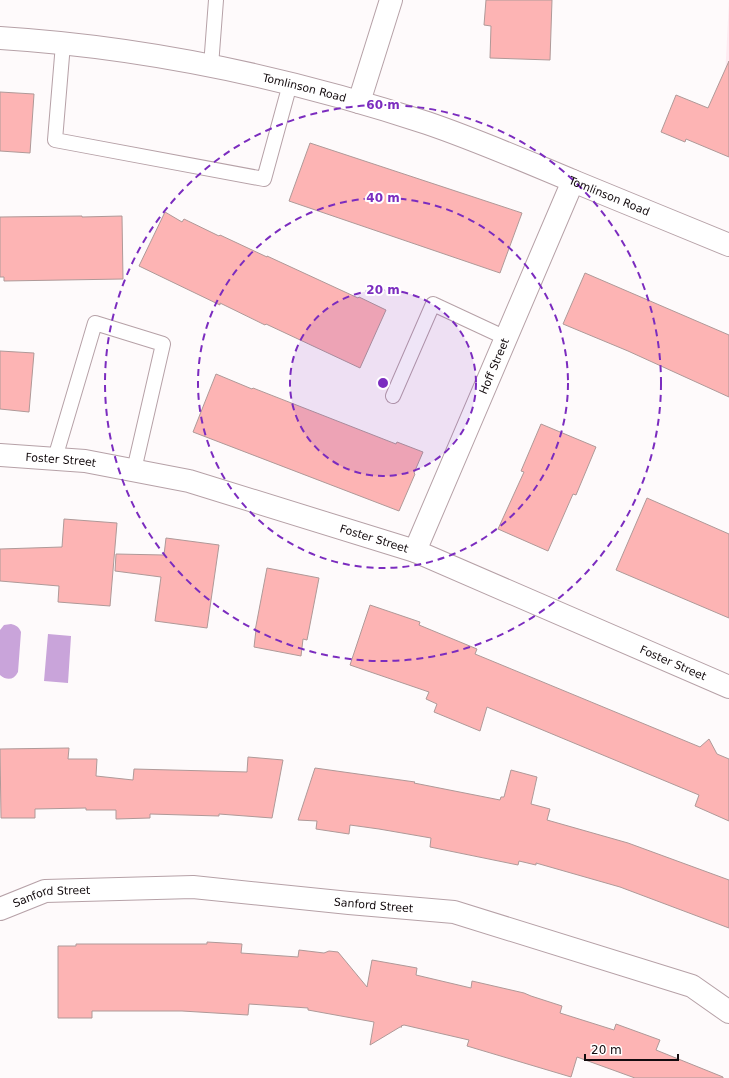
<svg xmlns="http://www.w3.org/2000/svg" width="729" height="1078" font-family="'DejaVu Sans',sans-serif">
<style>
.built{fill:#feebf1}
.water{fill:#c9a4da}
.building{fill:#fdb4b4;stroke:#af9998}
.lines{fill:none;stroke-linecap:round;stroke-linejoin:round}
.service-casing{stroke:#b6a1a7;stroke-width:16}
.minor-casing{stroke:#b6a1a7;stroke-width:24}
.service{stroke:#fff;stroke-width:14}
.minor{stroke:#fff;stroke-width:22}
.ring{fill:none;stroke:#7b2cbf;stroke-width:2;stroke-dasharray:7 5}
.labels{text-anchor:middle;stroke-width:4;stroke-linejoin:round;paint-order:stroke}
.street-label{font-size:11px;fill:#130b0e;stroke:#fff}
.centre{fill:#7b2cbf;stroke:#fff;stroke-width:2}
.ring-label{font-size:12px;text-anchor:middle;font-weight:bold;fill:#7b2cbf;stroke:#fff;stroke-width:4;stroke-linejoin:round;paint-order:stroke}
</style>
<rect width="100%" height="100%" fill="#fefafb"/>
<path class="built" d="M729,1V77H725Z"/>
<path class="water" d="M11,624C16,625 19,627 21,632L18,672C14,680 7,681 0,675V630L4,625Z
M48,634L71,636L68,683L44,681Z"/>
<path class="building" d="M486,0H552L550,60L490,58L491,26L484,25Z
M729,61V157L686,139L685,142L661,132L676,95L708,108Z
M0,92L34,94L30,153L0,151Z
M310,143L522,213L500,273L289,201Z
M165,212L182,222L184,219L219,236L220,235L267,257V256L358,298L359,297L386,310L360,368L266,324L265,325L220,303V305L139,266Z
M82,216V217L122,216L123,279L4,281V277H0V217Z
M585,273L729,335V397L628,351L563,324Z
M0,351L34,353L29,412L0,409Z
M216,374L252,389L253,388L396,444L397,442L423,452L414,473L415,474L399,511L193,432Z
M541,424L596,447L576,495L573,494L548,551L498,529L524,472L521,471Z
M647,498L729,534V618L616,570Z
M64,519L117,523L110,606L58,602L59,586L0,581V549L62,547Z
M166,538L219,545L207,628L155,621L161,577L115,571L116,554L164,555Z
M267,568L319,578L307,640L303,639L301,656L254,647L256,630L255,631Z
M370,605L420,622L419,625L477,649L475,654L700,747L709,739L717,754L729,759V821L695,806L699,795L533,726L487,707L480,731L434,712L437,704L426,699L429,692L350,665Z
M69,748L68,759H97L96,776L133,780L134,769L247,772L248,757L283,760L272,818L219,814V816L150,814V818L116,819V810H86V808L35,809V818H1L0,749Z
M315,768L415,782L414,783L500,800L501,797H504L511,770L537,777L531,804L550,809L547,820L628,843L729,880V928L620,887L536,863V865L519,861L518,865L430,847L431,838L379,829L350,825L349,834L316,829L317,821L298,820Z
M207,942L242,944L241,953L298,957L299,950L324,953L329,951L338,952L367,987L372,960L417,968L416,975L471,988L472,981L524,993L531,996L562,1006L560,1013L614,1030L616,1024L660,1040L656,1050L723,1077V1078H635L577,1057L571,1077L467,1046L469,1040L404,1025L401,1026L402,1027H400L370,1045L374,1022L308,1010V1008L249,1004L248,1015L182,1011H92V1018H58V946H76V944H207Z"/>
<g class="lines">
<defs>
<path id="service" d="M63,44L55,140L264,179L290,84
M211,66L216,0
M393,396L433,304L506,338
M55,458L95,323L163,344L134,470"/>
<g id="minor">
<path id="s1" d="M0,38C144,47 290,78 427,123C477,140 525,161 573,181C625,202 677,224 729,245"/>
<path d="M359,102L391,0"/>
<path id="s2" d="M0,455L85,461L189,481L415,551L729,687"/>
<path id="s3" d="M415,551L573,181"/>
<path id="s4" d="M0,909L45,891L193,887L349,903L454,912L692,986L729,1012"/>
</g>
</defs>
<use href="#service" class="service-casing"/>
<use href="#minor" class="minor-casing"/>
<use href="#service" class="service"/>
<use href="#minor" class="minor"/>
</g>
<circle cx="383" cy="383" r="93" fill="#7b2cbf" fill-opacity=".12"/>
<g class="ring">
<circle cx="383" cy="383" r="93"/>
<circle cx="383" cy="383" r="185"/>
<circle cx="383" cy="383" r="278"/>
</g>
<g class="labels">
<g class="street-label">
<text dy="4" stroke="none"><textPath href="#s1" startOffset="309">Tomlinson Road</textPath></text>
<text dy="4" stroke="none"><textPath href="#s1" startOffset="633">Tomlinson Road</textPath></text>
<text dy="4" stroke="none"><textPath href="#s3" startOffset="201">Hoff Street</textPath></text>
<text dy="4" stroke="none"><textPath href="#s2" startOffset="61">Foster Street</textPath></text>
<text dy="4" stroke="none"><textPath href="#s2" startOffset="385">Foster Street</textPath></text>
<text dy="4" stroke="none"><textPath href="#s2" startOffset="709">Foster Street</textPath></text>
<text dy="4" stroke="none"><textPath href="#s4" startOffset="54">Sanford Street</textPath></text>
<text dy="4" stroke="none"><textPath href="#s4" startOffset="378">Sanford Street</textPath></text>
</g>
</g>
<circle cx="383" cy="383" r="6" class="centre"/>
<g class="ring-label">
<text x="383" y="109">60 m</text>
<text x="383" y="202">40 m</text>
<text x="383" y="294">20 m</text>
</g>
<path d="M585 1054v6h93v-6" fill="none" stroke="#130b0e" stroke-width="2"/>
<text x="591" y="1054" font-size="12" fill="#130b0e" stroke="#ffffff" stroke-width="3" paint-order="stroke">20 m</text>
</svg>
